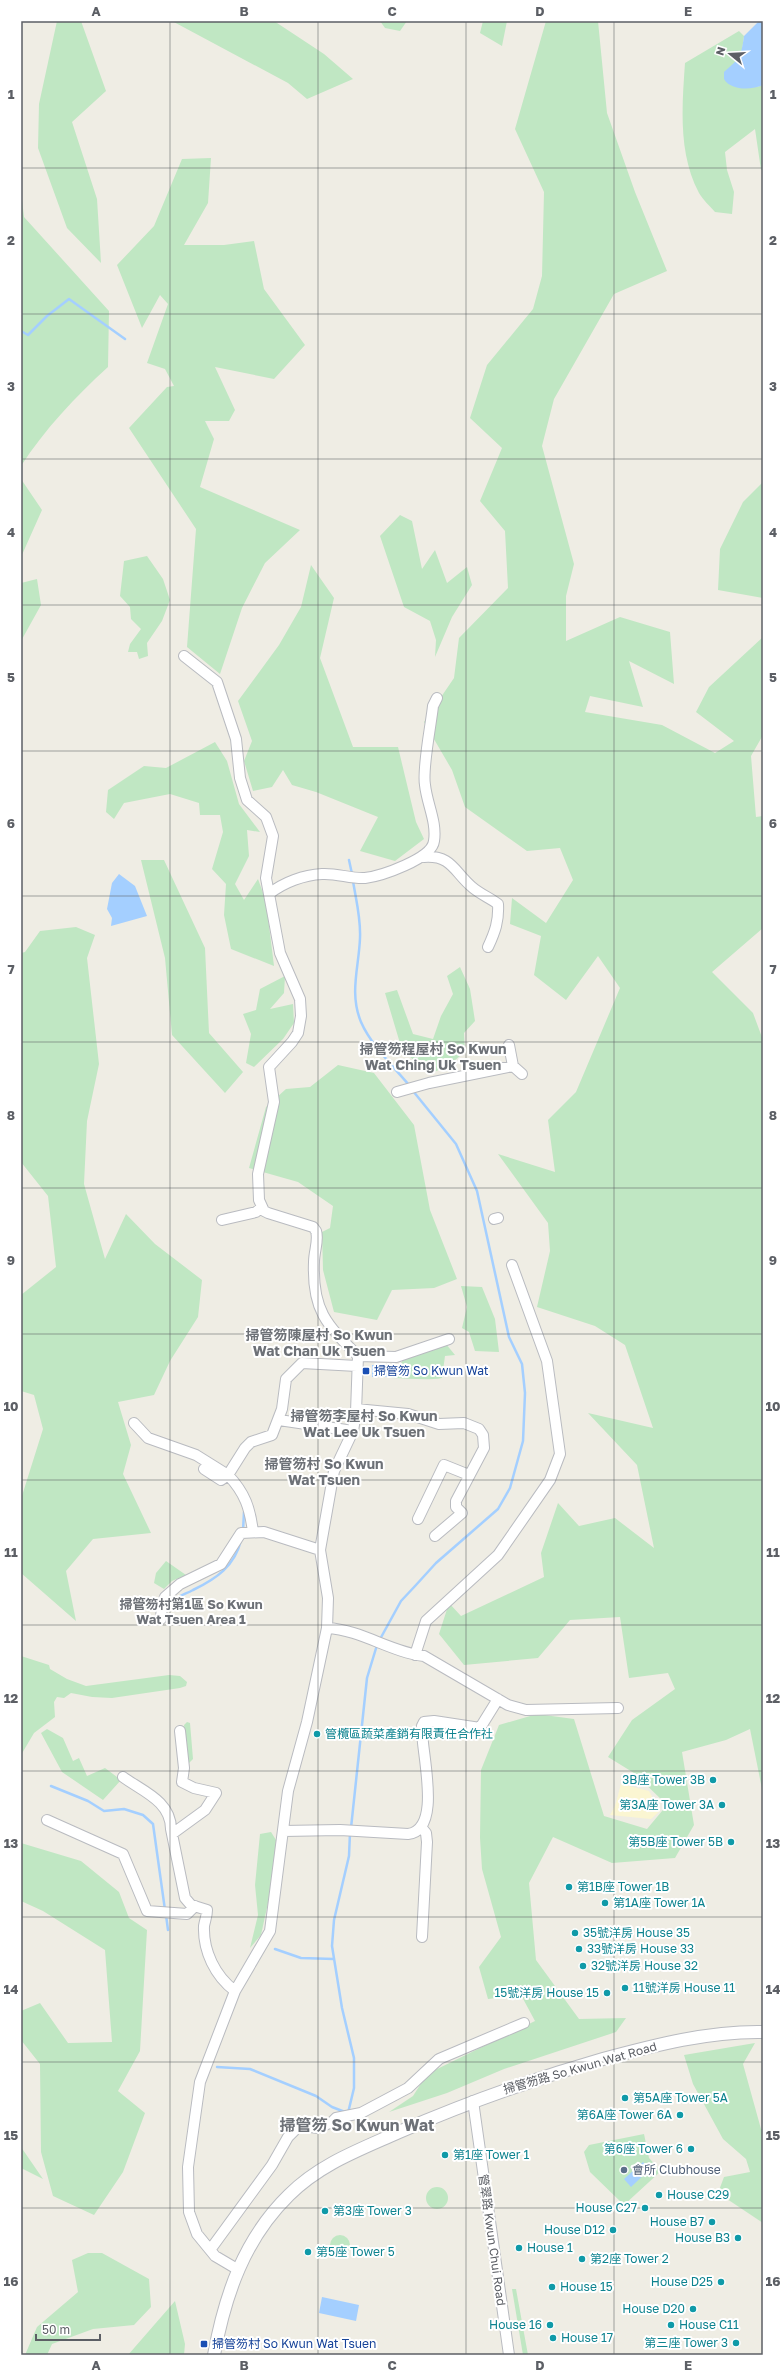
<svg xmlns="http://www.w3.org/2000/svg" width="784" height="2376" font-family="'Golos Text','Noto Sans TC',sans-serif">
<style>
.green{fill:#c0e7c3}
.sand{fill:#fbf6d2}
.water{fill:#a4cfff}
.lines{fill:none;stroke-linecap:round;stroke-linejoin:round}
.stream{stroke:#a4cfff;stroke-width:2.5}
.minor-casing{stroke:#b9bbc0;stroke-width:12}
.tertiary-casing{stroke:#b9bbc0;stroke-width:14}
.minor{stroke:#fff;stroke-width:10}
.tertiary{stroke:#fff;stroke-width:12}
.grid{fill:none;stroke:#5c5f65;stroke-width:1;stroke-opacity:0.55}
.transit-dot{fill:#1a4fb4;stroke:#fff;stroke-width:1.5}
.culture-dot{fill:#0f9aa8;stroke:#fff;stroke-width:1.5}
.service-dot{fill:#5c6f8a;stroke:#fff;stroke-width:1.5}
.labels{text-anchor:middle;stroke-width:4;stroke-linejoin:round;paint-order:stroke}
.transit-label{font-size:12px;fill:#164399;stroke:#fff;text-anchor:start}
.culture-label{font-size:12px;fill:#0d838f;stroke:#fff;text-anchor:start}
.street-label{font-size:12px;fill:#5c5f65;stroke:#fff}
.service-label{font-size:12px;fill:#4e5e75;stroke:#fff;text-anchor:start}
.neighbourhood-label{font-size:13px;font-weight:bold;fill:#6d7177;stroke:#fff}
.quarter-label{font-size:14px;font-weight:bold;fill:#6d7177;stroke:#fff}
.district-label{font-size:16px;font-weight:bold;fill:#6d7177;stroke:#fff}
.neatline{fill:none;stroke:#5c5f65;stroke-width:1.5}
.grid-label{font-size:13px;text-anchor:middle;font-weight:bold;fill:#5c5f65}
</style>
<rect width="100%" height="100%" fill="#efede4"/>
<path class="green" d="M57,21H81L106,91L72,122L97,199L101,263L67,228L38,148L39,104Z
M172,21H274L324,54L353,79L307,99L288,83Z
M380,21H407L400,31L385,28Z
M483,21H507L502,46L480,33Z
M546,21H598L607,113L635,192L667,271L614,294L554,399L542,446L574,564L566,596V641L620,617L670,632L674,684L629,661L643,707L590,696L585,712L662,725L715,753L734,741L696,712L709,687L763,637V735L751,756L756,817L763,816V928L712,972L753,1013L763,1040V1794L750,1729L726,1740L682,1752L694,1825L675,1858L612,1863L553,1837L529,1883L536,1960L579,2019L626,2018L616,2032L504,2069L447,2093L389,2112L413,2096L427,2074L535,2021L521,1995L488,1999L479,1967L501,1937L482,1869L480,1838L481,1770L499,1725L537,1714L574,1719L604,1816L647,1829L667,1805L634,1773L608,1757L632,1720L675,1689L668,1673L629,1678L620,1617L570,1620L538,1658L464,1665L439,1634L449,1603L461,1616L544,1577L541,1553L558,1503L579,1526L615,1518L654,1548L637,1465L588,1413L653,1428L625,1345L595,1326L537,1307L550,1251L548,1223L498,1154L555,1172L548,1120L576,1092L620,988L598,956L566,1000L534,975L541,936L510,924L512,898L546,923L573,880L560,848L527,851L465,807L452,770L424,722L454,678L459,638L508,588L505,531L480,501L502,448L470,418L487,365L533,309L542,276L544,192L515,129Z
M739,31L744,36C742,51 742,59 730,68L757,87L763,85V170H761L755,129L725,152L727,170L734,192L732,214L715,212C710,206 703,200 699,193C678,153 682,107 685,63Z
M211,158L208,203L184,245H224L254,241L264,289L305,345L274,379L215,367L235,410L229,421H205L214,439L200,487L300,530L265,563L242,608L220,674L187,647L196,529L129,428L167,387L174,386L165,369L147,363L168,304L160,295L142,328L117,265L154,226L182,159Z
M21,192L24,217L109,311L108,367C75,397 45,429 21,466Z
M21,479L42,510L21,557Z
M763,482V598L718,590L720,549L743,502Z
M400,515L412,521L422,569L435,550L447,583L467,567L472,585L452,617L435,657L436,640L430,621L404,607L380,536Z
M147,556L163,579L170,600L162,621L147,643L148,656L139,659L137,652H128L130,644L141,629L131,619L130,607L120,596L124,561Z
M311,565L334,598L320,658L353,747H398L416,822L424,839L395,861L360,851L378,817L316,792L292,785L283,770L272,787L253,791L244,761L252,741L238,701L279,645L301,607Z
M37,579L41,605L21,641V583Z
M215,742L227,761L239,804L260,832L247,830L249,856L235,884L244,900L258,879L266,901L274,966L231,949L224,915L226,884L212,869L223,832L220,815H200L199,803L170,794L124,803L114,819L106,812L108,790L144,766L166,768Z
M141,860H164L205,948L209,1033L243,1072L225,1093L172,1035L165,958Z
M76,927L95,935L87,958L99,1064L87,1121L84,1184L105,1259L126,1214L155,1244L202,1280L198,1317L170,1361L154,1395L118,1402L131,1445L123,1474L151,1533L93,1539L66,1571L76,1621L21,1573V1499L43,1429L34,1395L21,1391V1295L56,1267L48,1196L21,1162V953L25,952L40,931Z
M460,967L470,989L475,1021L464,1033L465,1052L449,1065L430,1074L402,1050L385,993L397,990L413,1034L433,1039L441,1016L453,994L447,976Z
M285,976L284,993L270,1009L293,1004L294,1023L283,1039L254,1067L246,1063L251,1034L243,1014L256,1010L260,989Z
M338,1065L374,1073L414,1125L430,1210L457,1279L434,1288L392,1290L377,1320L334,1312L323,1270L322,1232L330,1228L333,1206L298,1182L249,1168L266,1107L286,1089L310,1087Z
M461,1286L482,1287L495,1319L499,1352L475,1351L469,1332L462,1328L467,1307Z
M446,1344L455,1355L445,1356L442,1378C425,1381 409,1378 391,1378L403,1360Z
M166,1561L186,1575L172,1581L164,1589L154,1583L156,1573Z
M21,1656L49,1665L50,1669L67,1679L86,1686L169,1675L180,1676L187,1682L186,1686L180,1688L112,1698L92,1697L71,1693L64,1698L57,1697L54,1702L55,1717L34,1733L21,1755Z
M187,1722L190,1723L193,1759L188,1764L184,1725Z
M47,1729L63,1738L73,1761L79,1758L87,1776L105,1768L121,1780L103,1800L62,1772L41,1733Z
M271,1832L276,1840L271,1889L261,1935L250,1948L258,1915L255,1885L260,1834Z
M21,1843L81,1861L119,1892L129,1918L147,1930L140,2051L118,2091L145,2113L123,2172L94,2215L53,2196L41,2152L40,2064L21,2040V2011L40,2003L68,2043L112,2042L105,1950L43,1911L21,1901Z
M755,2043L743,2064L761,2129L763,2130V2223L718,2193L724,2177L750,2172L746,2159L723,2139L693,2084L684,2055Z
M644,2134L649,2158L661,2171L624,2205L590,2172L584,2152L589,2145Z
M21,2147L43,2179L21,2168Z
M426 2198a11 11 0 1 1 22 0a11 11 0 1 1-22 0Z
M330 2245a10 10 0 1 1 20 0a10 10 0 1 1-20 0Z
M88,2253H102L149,2279L151,2307L134,2325L93,2329L52,2344L47,2355H25L37,2327L78,2292L72,2260Z
M512,2289H516L528,2355H523Z
M175,2301L185,2344L184,2355H128Z"/>
<path class="sand" d="M621,1784L649,1791L660,1811L651,1819L610,1815L615,1806Z"/>
<path class="water" d="M759,21H763V85C752,90 731,91 724,79V72C740,58 741,57 744,36Z
M119,874L135,886L147,916L111,926L112,918L107,909L112,883Z
M372,1365H392L395,1368L389,1377H372Z
M643,2162L650,2169L631,2187L624,2179Z
M322,2297L359,2305L356,2321L319,2313Z"/>
<g class="lines">
<path class="stream" d="M21,331L28,335L47,316L69,299L125,339
M349,860L352,874
M353,881C356,900 361,918 360,938C359,967 349,993 361,1022C371,1045 393,1066 409,1085
M243,1531L244,1512
M167,1610C172,1597 182,1596 193,1590C216,1579 235,1566 241,1540
M379,1641L401,1601L416,1585L436,1563L498,1509L510,1488L523,1441L525,1393L522,1364L509,1337L477,1191L456,1144L413,1091
M51,1786L88,1801L104,1811L124,1809L143,1815L153,1824L165,1910
M351,1828L367,1678L377,1645
M166,1915L168,1930
M275,1949L301,1958L334,1959
M217,2067L250,2069L316,2096L332,2107L345,2112
M348,2113L354,2088V2058L342,2008L332,1946L334,1920L349,1856L350,1833
M344,2128L346,2120"/>
<defs>
<path id="minor" d="M184,656L217,682L236,739L240,778L247,800L266,817L273,836L266,878L280,953L300,999L301,1016L298,1033L292,1042L269,1067L274,1102L258,1174L259,1200L264,1211L268,1213L313,1227L316,1231C319,1241 314,1251 314,1262C312,1310 326,1324 358,1356L396,1357L449,1339
M424,857C452,855 454,872 472,887C480,894 490,898 498,904C499,921 495,932 488,947
M269,894C284,882 304,875 322,874C337,873 351,879 365,878C381,876 432,859 434,841C437,822 427,804 425,785C422,769 431,725 433,706L437,698
M509,1045L513,1066L522,1074
M397,1092L429,1083L513,1066
M494,1219L498,1218
M222,1220L256,1212L262,1207
M356,1409L408,1414L439,1424L464,1423L479,1429L483,1435L484,1448L456,1501V1507L462,1513L435,1536
M279,1420L353,1431
M134,1423L148,1438L196,1455L228,1475L221,1480L204,1469
M418,1519L444,1465L469,1475
M253,1532C250,1508 245,1493 228,1475L245,1448L251,1442L272,1435L282,1409L286,1379L302,1363L357,1366
M161,1619L162,1605L165,1597L180,1584L221,1564L241,1533L264,1532L320,1550
M327,1628C362,1630 390,1652 424,1656L508,1705L526,1710L618,1708
M415,1655L426,1621L498,1555L550,1480L560,1454L547,1361L512,1265
M123,1777C142,1791 171,1801 171,1829L185,1898L191,1905L207,1910C207,1916 205,1920 204,1926C203,1951 215,1976 235,1991
M47,1820L123,1854L147,1911L187,1914L195,1906
M421,1827L426,1833L427,1842L422,1937
M283,1831L340,1830L408,1834C444,1830 420,1748 422,1726L424,1722L434,1721L480,1728L498,1699
M172,1834L205,1810L216,1793L194,1788L182,1782L184,1768L180,1731
M473,2101L509,2355
M210,2250L272,2165L288,2137L296,2129L303,2126L318,2128L332,2122L336,2118L361,2113L408,2088L439,2059L524,2023
M237,2269L215,2256L197,2234L189,2212L188,2167L200,2082L235,1991L270,1931L288,1791L307,1722L327,1628L328,1598L320,1550L334,1471L353,1431L356,1412L358,1356"/>
<path id="tertiary" d="M214,2355C225,2295 244,2239 289,2195C320,2164 359,2150 399,2132C466,2103 533,2079 603,2059C655,2045 709,2031 763,2032"/>
</defs>
<use href="#minor" class="minor-casing"/>
<use href="#tertiary" class="tertiary-casing"/>
<use href="#minor" class="minor"/>
<use href="#tertiary" class="tertiary"/>
</g>
<path class="grid" d="M170,21V2355M318,21V2355M466,21V2355M614,21V2355M21,168H763M21,314H763M21,459H763M21,605H763M21,751H763M21,896H763M21,1042H763M21,1188H763M21,1334H763M21,1480H763M21,1625H763M21,1771H763M21,1917H763M21,2062H763M21,2208H763"/>
<g class="transit-dot">
<rect x="362" y="1367" width="8" height="8" rx="2"/>
<rect x="200" y="2340" width="8" height="8" rx="2"/>
</g>
<g class="culture-dot">
<circle cx="317" cy="1734" r="4"/>
<circle cx="713" cy="1780" r="4"/>
<circle cx="722" cy="1805" r="4"/>
<circle cx="731" cy="1842" r="4"/>
<circle cx="569" cy="1887" r="4"/>
<circle cx="605" cy="1903" r="4"/>
<circle cx="575" cy="1933" r="4"/>
<circle cx="579" cy="1949" r="4"/>
<circle cx="583" cy="1966" r="4"/>
<circle cx="625" cy="1988" r="4"/>
<circle cx="607" cy="1993" r="4"/>
<circle cx="625" cy="2098" r="4"/>
<circle cx="680" cy="2115" r="4"/>
<circle cx="691" cy="2149" r="4"/>
<circle cx="445" cy="2155" r="4"/>
<circle cx="659" cy="2195" r="4"/>
<circle cx="645" cy="2208" r="4"/>
<circle cx="325" cy="2211" r="4"/>
<circle cx="712" cy="2222" r="4"/>
<circle cx="613" cy="2230" r="4"/>
<circle cx="738" cy="2238" r="4"/>
<circle cx="519" cy="2248" r="4"/>
<circle cx="308" cy="2252" r="4"/>
<circle cx="582" cy="2259" r="4"/>
<circle cx="721" cy="2282" r="4"/>
<circle cx="552" cy="2287" r="4"/>
<circle cx="693" cy="2309" r="4"/>
<circle cx="550" cy="2325" r="4"/>
<circle cx="671" cy="2325" r="4"/>
<circle cx="553" cy="2338" r="4"/>
<circle cx="736" cy="2343" r="4"/>
</g>
<circle class="service-dot" cx="624" cy="2170" r="4"/>
<g class="labels">
<g class="transit-label">
<text x="374" y="1375">掃管笏 So Kwun Wat</text>
<text x="212" y="2348">掃管笏村 So Kwun Wat Tsuen</text>
</g>
<g class="culture-label">
<text x="325" y="1738">管欖區蔬菜產銷有限責任合作社</text>
<text x="705" y="1784" text-anchor="end">3B座 Tower 3B</text>
<text x="714" y="1809" text-anchor="end">第3A座 Tower 3A</text>
<text x="723" y="1846" text-anchor="end">第5B座 Tower 5B</text>
<text x="577" y="1891">第1B座 Tower 1B</text>
<text x="613" y="1907">第1A座 Tower 1A</text>
<text x="583" y="1937">35號洋房 House 35</text>
<text x="587" y="1953">33號洋房 House 33</text>
<text x="591" y="1970">32號洋房 House 32</text>
<text x="633" y="1992">11號洋房 House 11</text>
<text x="599" y="1997" text-anchor="end">15號洋房 House 15</text>
<text x="633" y="2102">第5A座 Tower 5A</text>
<text x="672" y="2119" text-anchor="end">第6A座 Tower 6A</text>
<text x="683" y="2153" text-anchor="end">第6座 Tower 6</text>
<text x="453" y="2159">第1座 Tower 1</text>
<text x="667" y="2199">House C29</text>
<text x="637" y="2212" text-anchor="end">House C27</text>
<text x="333" y="2215">第3座 Tower 3</text>
<text x="704" y="2226" text-anchor="end">House B7</text>
<text x="605" y="2234" text-anchor="end">House D12</text>
<text x="730" y="2242" text-anchor="end">House B3</text>
<text x="527" y="2252">House 1</text>
<text x="316" y="2256">第5座 Tower 5</text>
<text x="590" y="2263">第2座 Tower 2</text>
<text x="713" y="2286" text-anchor="end">House D25</text>
<text x="560" y="2291">House 15</text>
<text x="685" y="2313" text-anchor="end">House D20</text>
<text x="542" y="2329" text-anchor="end">House 16</text>
<text x="679" y="2329">House C11</text>
<text x="561" y="2342">House 17</text>
<text x="728" y="2347" text-anchor="end">第三座 Tower 3</text>
</g>
<g class="street-label">
<text transform="translate(580 2068) rotate(-16)" y="4">掃管笏路 So Kwun Wat Road</text>
<text transform="translate(492 2240) rotate(82)" y="4">管翠路 Kwun Chui Road</text>
</g>
<g class="service-label">
<text x="632" y="2174">會所 Clubhouse</text>
</g>
<g class="neighbourhood-label">
<text x="191" y="1609">掃管笏村第1區 So Kwun<tspan x="191" dy="15">Wat Tsuen Area 1</tspan></text>
</g>
<g class="quarter-label">
<text x="433" y="1054">掃管笏程屋村 So Kwun<tspan x="433" dy="16">Wat Ching Uk Tsuen</tspan></text>
<text x="319" y="1340">掃管笏陳屋村 So Kwun<tspan x="319" dy="16">Wat Chan Uk Tsuen</tspan></text>
<text x="364" y="1421">掃管笏李屋村 So Kwun<tspan x="364" dy="16">Wat Lee Uk Tsuen</tspan></text>
<text x="324" y="1469">掃管笏村 So Kwun<tspan x="324" dy="16">Wat Tsuen</tspan></text>
</g>
<g class="district-label">
<text x="357" y="2131">掃管笏 So Kwun Wat</text>
</g>
</g>
<rect width="784" height="2376" fill="none" stroke="#ffffff" stroke-width="44"/>
<g transform="translate(730 54) rotate(288)" stroke="#ffffff" stroke-width="3" paint-order="stroke">
<path d="M0-3L7 15L0 10L-7 15Z" fill="#5c5f65"/>
<text y="-6" font-size="11" font-weight="bold" text-anchor="middle" fill="#5c5f65">N</text>
</g>
<path d="M36 2334v6h64v-6" fill="none" stroke="#5c5f65" stroke-width="2"/>
<text x="42" y="2334" font-size="12" fill="#5c5f65" stroke="#ffffff" stroke-width="3" paint-order="stroke">50 m</text>
<rect x="22" y="22" width="740" height="2332" class="neatline"/>
<g class="grid-label">
<text x="96" y="16">A</text>
<text x="244" y="16">B</text>
<text x="392" y="16">C</text>
<text x="540" y="16">D</text>
<text x="688" y="16">E</text>
<text x="11" y="99">1</text>
<text x="773" y="99">1</text>
<text x="11" y="245">2</text>
<text x="773" y="245">2</text>
<text x="11" y="391">3</text>
<text x="773" y="391">3</text>
<text x="11" y="537">4</text>
<text x="773" y="537">4</text>
<text x="11" y="682">5</text>
<text x="773" y="682">5</text>
<text x="11" y="828">6</text>
<text x="773" y="828">6</text>
<text x="11" y="974">7</text>
<text x="773" y="974">7</text>
<text x="11" y="1120">8</text>
<text x="773" y="1120">8</text>
<text x="11" y="1265">9</text>
<text x="773" y="1265">9</text>
<text x="11" y="1411">10</text>
<text x="773" y="1411">10</text>
<text x="11" y="1557">11</text>
<text x="773" y="1557">11</text>
<text x="11" y="1703">12</text>
<text x="773" y="1703">12</text>
<text x="11" y="1848">13</text>
<text x="773" y="1848">13</text>
<text x="11" y="1994">14</text>
<text x="773" y="1994">14</text>
<text x="11" y="2140">15</text>
<text x="773" y="2140">15</text>
<text x="11" y="2286">16</text>
<text x="773" y="2286">16</text>
<text x="96" y="2370">A</text>
<text x="244" y="2370">B</text>
<text x="392" y="2370">C</text>
<text x="540" y="2370">D</text>
<text x="688" y="2370">E</text>
</g>
</svg>
